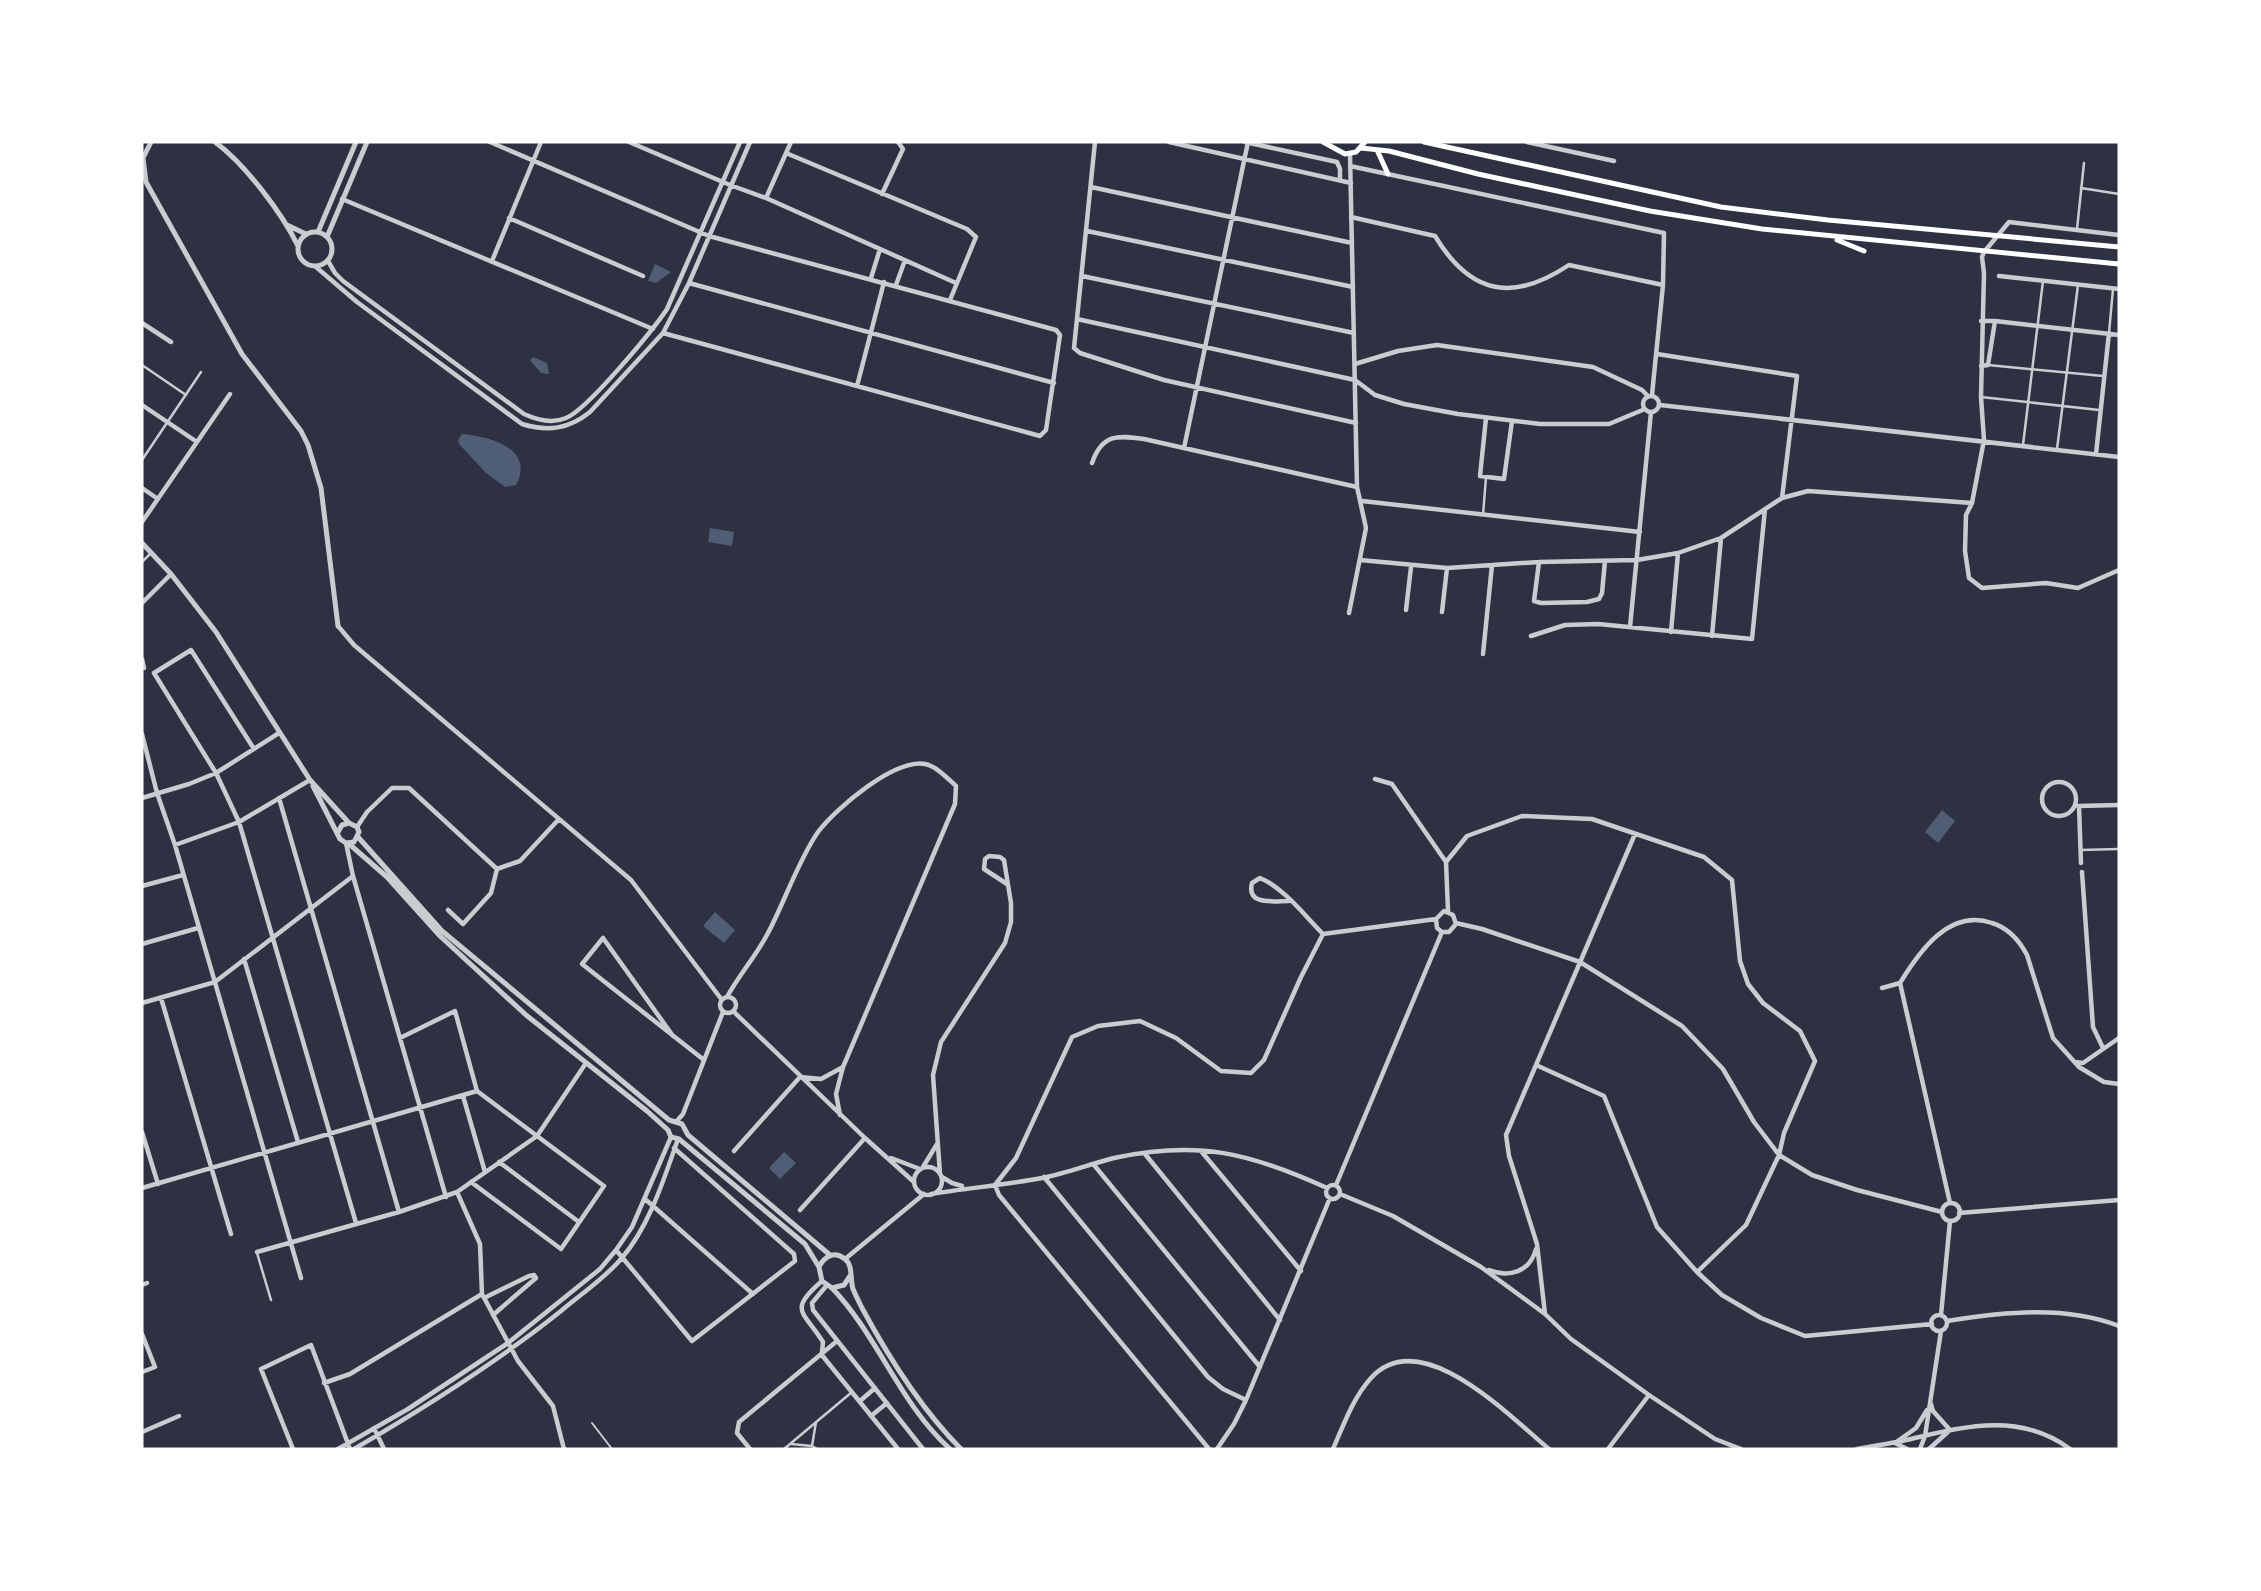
<svg xmlns="http://www.w3.org/2000/svg" width="2261" height="1591" font-family="Barlow,sans-serif">
<style>
.water{fill:#4f5d75}
.lines{fill:none;stroke-linecap:round;stroke-linejoin:round}
.service{stroke:#caccd0;stroke-width:2}
.pedestrian{stroke:#caccd0;stroke-width:2.5}
.minor{stroke:#caccd0;stroke-width:4.5}
.tertiary{stroke:#caccd0;stroke-width:5}
.secondary{stroke:#fff;stroke-width:5}
</style>
<rect width="100%" height="100%" fill="#2d3142"/>
<path class="water" d="M655,264L671,272L656,283L648,281Z
M533,357L547,363L549,374L541,373C538,369 531,362 530,360Z
M462,434C488,436 536,448 516,485L505,487L486,473L459,444L458,440Z
M710,528L734,532L732,546L708,542Z
M1942,810L1955,821L1938,843L1925,832Z
M715,912L735,930L724,943L703,926Z
M784,1152L796,1163L780,1179L769,1168Z"/>
<g class="lines">
<path class="service" d="M592,1423L612,1449"/>
<path class="pedestrian" d="M2081,188L2119,194
M2077,229L2084,163
M2109,333L2113,289
M142,365L186,395
M1988,365L2103,376
M1981,397L2099,410
M2023,445L2043,281
M2057,449L2078,285
M142,460L201,372
M1483,515L1486,477
M142,562L151,553
M2080,850L2119,849
M257,1253L271,1300
M791,1444L812,1446L817,1449
M812,1446L816,1422
M784,1449L852,1392"/>
<path class="minor" d="M490,142L709,236L1056,330L1060,335L1046,430L1040,436L663,333
M629,142L730,185L766,198L956,283
M1095,142L1074,348L1080,353L1164,380L1356,423
M1169,142L1351,183
M1245,142L1337,162L1340,169V180
M1527,142L1614,161
M786,153L967,229L976,237L950,300
M1350,166L1664,233L1663,285L1652,395
M1091,187L1352,243
M882,194L903,149L898,142
M766,198L791,142
M342,199L653,329
M1351,217L1435,236C1470,294 1512,303 1569,265L1663,285
M509,218L643,276
M1087,231L1353,287
M2119,235L2009,222L1984,252L1982,257L1984,273L1981,397L1984,440L1972,503L1966,515L1965,551L1969,578L1982,588L2046,583L2078,588L2119,570
M328,261L335,273L343,281L524,414C537,420 552,424 566,418C587,410 653,330 667,309L740,142
M492,261L541,142
M316,267L357,302L522,424C548,432 569,429 590,412L663,333L689,283L750,142
M1082,276L1354,333
M1999,276L2119,289
M871,278L880,249
M689,283L1054,383
M896,285L905,260
M1077,319L1355,380L1375,395L1404,404L1458,414L1540,424H1609L1645,409
M1981,321H1995L2119,335
M142,323L171,342
M1657,354L1797,376L1782,498
M1355,364L1398,351L1437,345L1593,367L1642,390L1648,396
M1981,366L1988,365L1995,321
M857,386L884,282
M1643 404a8 8 0 1 1 16 0a8 8 0 1 1-16 0Z
M142,405L197,442
M1660,405L2119,457
M1486,418L1480,476L1504,479L1512,421
M1184,448L1248,142
M2096,454L2109,333
M1092,463C1102,434 1117,435 1144,439L1357,487
M142,488L158,499
M1362,501L1640,532
M142,522L230,394
M1360,560L1447,568L1539,562L1637,560L1678,553L1721,538L1782,498L1808,491L1972,503
M1539,562L1534,601L1541,603L1587,602L1599,599L1602,593L1605,561
M142,603L171,574
M1406,610L1411,567
M1442,612L1447,568
M1349,613L1366,528L1357,487L1350,154
M338,626L354,645L631,880L722,1000
M1630,627L1651,412
M1671,632L1678,553
M1531,636L1565,625L1598,624L1752,639L1765,509
M1712,636L1721,538
M1483,654L1492,565
M142,659L144,668
M142,734L157,793L175,845L301,1278
M254,749L191,650L154,673L216,773L239,822L356,1223
M1375,779L1392,784L1446,862L1448,911
M2042 799a17 17 0 1 1 34 0a17 17 0 1 1-34 0Z
M142,798L189,784L216,773L279,733
M279,798L399,1212
M2078,806L2119,805
M2079,806L2081,863
M357,827L367,812L392,788H409L497,869
M346,843L353,876L446,1197
M175,845L239,822L310,780
M1446,862L1467,836L1522,816L1592,819L1704,857L1732,880L1740,961L1748,984L1763,1003L1800,1031L1815,1061L1784,1133L1779,1155L1746,1225L1697,1272
M2082,872L2093,1027L2103,1048
M142,886L183,875
M1289,901C1274,901 1246,906 1252,883L1260,878C1284,888 1305,916 1323,934
M448,910L463,924L491,893L497,869L520,861L559,819
M1456,923L1482,929L1580,962L1682,1026L1723,1069L1754,1122L1779,1155L1812,1175L1857,1190L1942,1212
M142,944L198,928
M244,959L298,1142
M1900,983C1919,952 1949,908 1992,923C2009,928 2019,940 2027,955L2053,1038L2079,1067L2104,1082L2119,1084
M1900,983L1950,1203
M1882,988L1900,983
M727,997C739,975 756,956 768,933C784,903 799,859 818,832C836,808 894,759 925,764C936,766 947,778 956,786L955,804L843,1067L836,1094L840,1115
M720 1005a8 8 0 1 1 16 0a8 8 0 1 1-16 0Z
M161,998L231,1234
M142,1003L215,982L353,876
M733,1011L865,1138L914,1182
M673,1036L603,938L582,964L704,1060
M400,1038L455,1011L477,1091
M2075,1062L2083,1063L2119,1038
M1536,1065L1604,1096L1657,1227L1697,1272L1722,1295L1761,1318L1805,1336L1932,1324
M463,1096L485,1172
M676,1122L683,1114L723,1012
M142,1132L158,1184
M734,1151L800,1077L821,1079L843,1067
M1201,1151L1301,1271
M1145,1154L1280,1320
M891,1158L920,1169
M499,1162L579,1222
M1094,1165L1260,1367
M923,1167L937,1144
M914 1181a14 14 0 1 1 28 0a14 14 0 1 1-28 0Z
M940,1174L933,1075L941,1042L1005,943L1011,922V903L1004,860L1000,857L989,856L985,859L984,869L1007,884
M942,1177L952,1183L962,1186
M1044,1177L1208,1377L1223,1389L1246,1400
M471,1182L561,1249L604,1186L477,1091
M1326 1192a7 7 0 1 1 14 0a7 7 0 1 1-14 0Z
M995,1185L1016,1158L1072,1037L1098,1026L1140,1021L1176,1038L1221,1071L1251,1073L1264,1060L1301,977L1323,934L1436,919L1444,911L1453,915L1456,924L1449,932H1442L1437,928L1436,919
M995,1185L999,1195L1209,1449
M1336,1185L1442,932
M142,1188L477,1091
M457,1192L480,1244L482,1294L518,1361L553,1406L564,1449
M931,1194C968,1188 1005,1185 1042,1178C1067,1173 1090,1164 1114,1158C1199,1140 1250,1153 1327,1188
M1340,1194L1393,1216L1481,1267L1545,1314L1571,1339L1649,1395L1715,1439L1741,1449
M645,1199L753,1294
M1942 1212a9 9 0 1 1 18 0a9 9 0 1 1-18 0Z
M800,1210L865,1138
M1959,1213L2119,1200
M616,1250L692,1341L795,1261L794,1254L674,1148
M257,1252L399,1212L457,1192L537,1136L586,1063
M845,1259L924,1194
M1489,1270C1509,1278 1530,1272 1536,1249
M142,1285L147,1283
M827,1285L812,1303L813,1310L923,1449
M484,1298L529,1276L534,1275L536,1278L493,1315
M1545,1314L1537,1244L1509,1156L1506,1135L1635,834
M1941,1315L1950,1221
M1931 1323a8 8 0 1 1 16 0a8 8 0 1 1-16 0Z
M1947,1321C2003,1312 2065,1305 2119,1326
M142,1334L155,1367L142,1372
M822,1352L823,1342C804,1311 787,1311 822,1281
M821,1354L898,1449
M324,1383L350,1374L482,1294
M860,1401L875,1388
M871,1416L887,1403
M374,1428L384,1449
M142,1432L179,1416
M293,1449L261,1369L311,1345L350,1449
M338,1449L408,1409L508,1343L600,1269L616,1250L632,1227L671,1137
M354,1449C426,1407 496,1363 561,1311C581,1294 604,1279 621,1259C649,1227 664,1179 678,1139
M750,1449L737,1433L739,1422L837,1341
M1217,1449L1234,1424L1246,1400L1330,1198
M1333,1449C1344,1424 1353,1398 1371,1378C1421,1323 1510,1417 1549,1449
M1608,1449L1649,1395
M1857,1449C1875,1446 1893,1443 1911,1439C1966,1426 2020,1412 2070,1449
M1907,1449L1895,1443L1916,1428L1927,1410
M1920,1449L1925,1436L1941,1331
M1929,1449L1950,1430L1933,1411L1931,1404"/>
<path class="tertiary" d="M151,142L143,158L146,182L242,354L301,431L308,445L321,488L338,626
M215,142C245,164 282,213 298,246
M287,225L306,234
M298 249a17 17 0 1 1 34 0a17 17 0 1 1-34 0Z
M318,232L356,142
M327,237L367,142
M142,543L171,574L216,632L310,780L349,823
M313,786L340,839L346,843L354,842L359,832L357,827L349,823L342,825L338,832
M358,837L442,931L669,1120L682,1124L688,1135L830,1255
M348,843L387,877L440,936L526,1015L647,1111L668,1130L671,1137L679,1139L805,1244L819,1267
M850,1276L844,1285L832,1288L822,1281L819,1267C824,1257 834,1250 845,1259C853,1265 850,1279 853,1289C856,1296 859,1302 862,1308C889,1358 921,1409 961,1449
M832,1288C878,1336 900,1404 950,1449"/>
<path class="secondary" d="M1323,142L1345,154L1356,152L1365,142
M1424,142L1721,207L1828,220L2119,247
M1361,148L1389,151L1478,174L1650,211L1762,229L2119,264
M1377,150L1388,174
M1837,240L1864,251"/>
</g>
<rect width="2261" height="1591" fill="none" stroke="#ffffff" stroke-width="287"/>
</svg>
